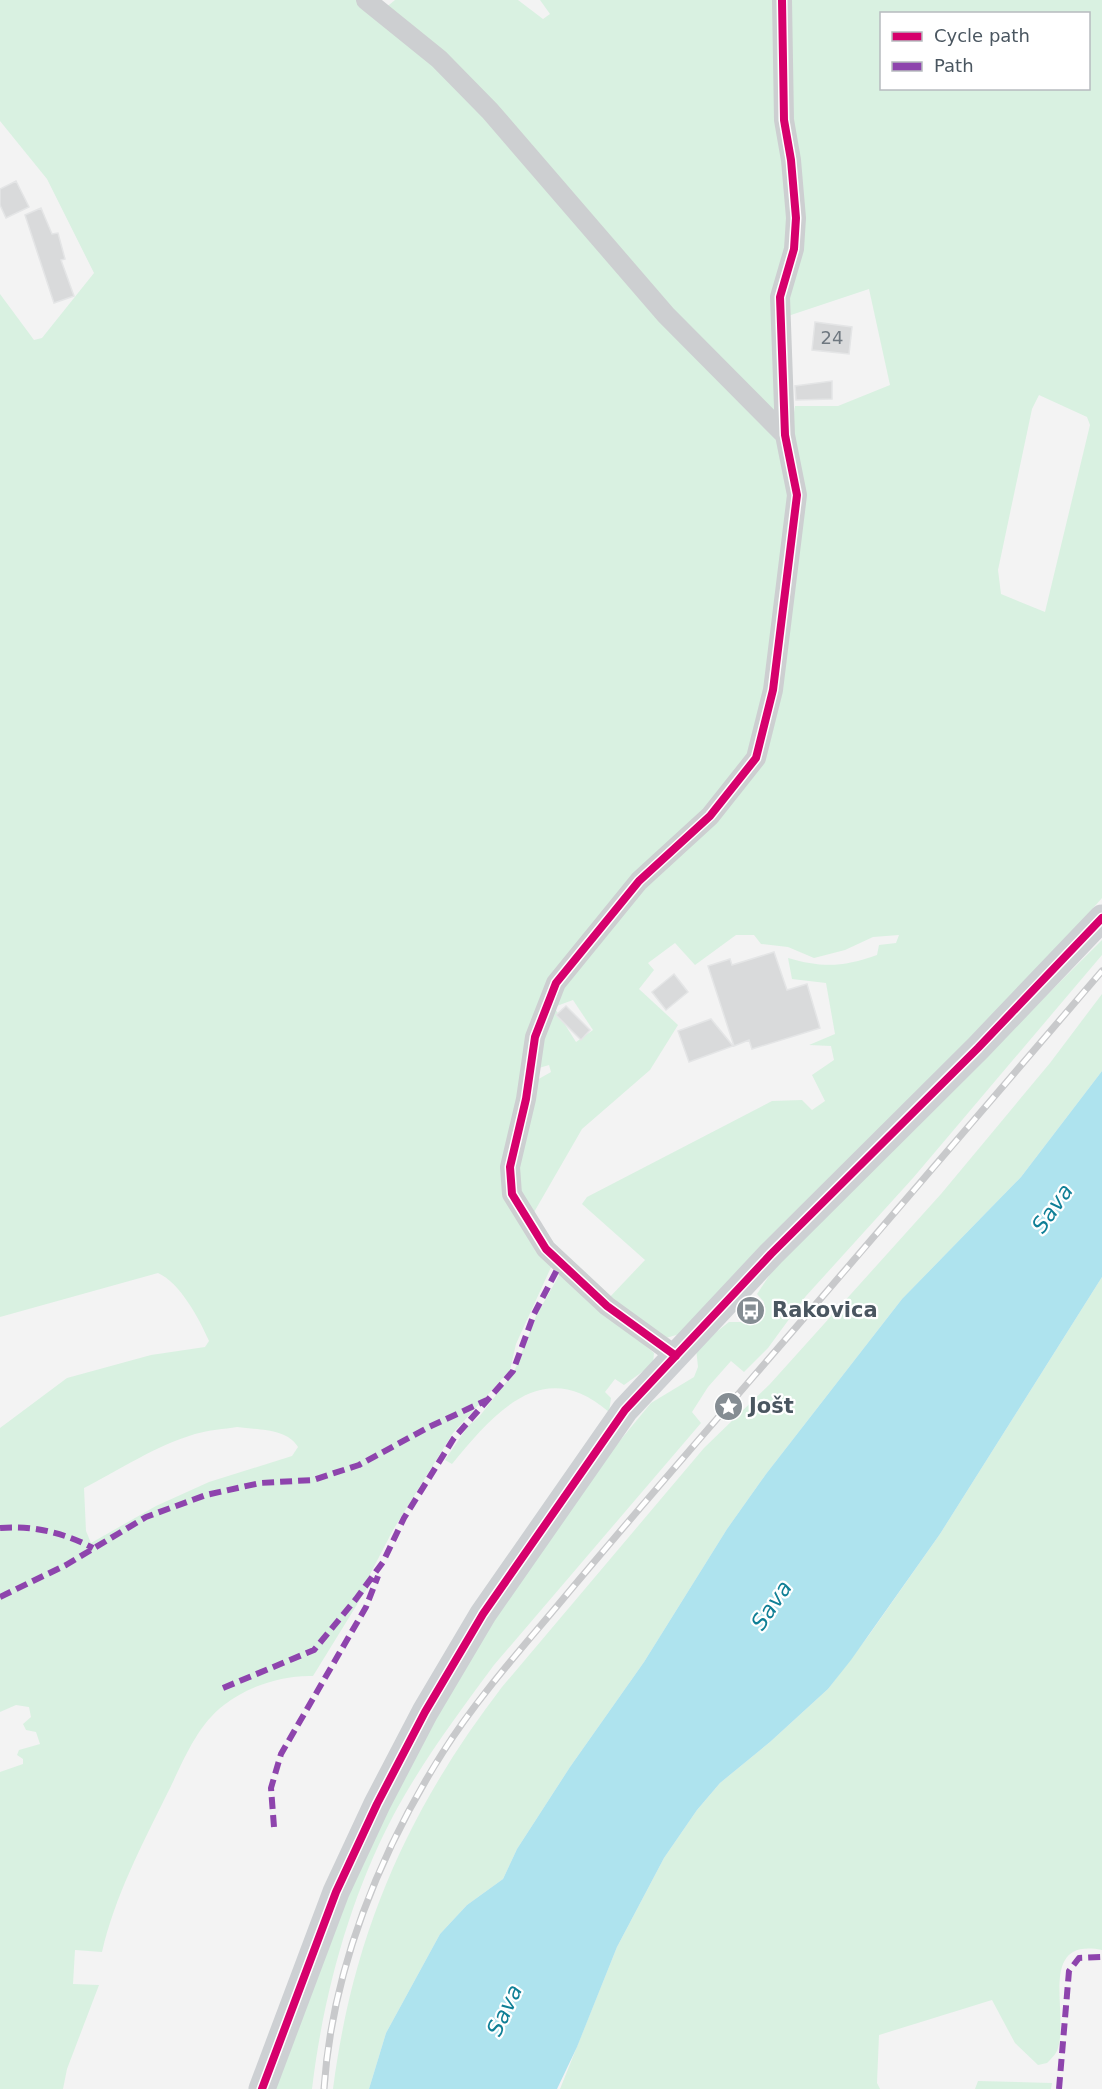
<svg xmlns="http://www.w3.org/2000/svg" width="1102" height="2089" font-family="'DejaVu Sans',sans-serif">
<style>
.green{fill:#d9f1e1;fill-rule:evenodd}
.water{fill:#aee3ee}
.building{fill:#d9dadb;stroke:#e4e5e6;stroke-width:1.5}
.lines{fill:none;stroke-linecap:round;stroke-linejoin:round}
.street{stroke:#cdcfd1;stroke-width:20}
.secondary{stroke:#cdd0d3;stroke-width:27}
.rail-casing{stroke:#c8c9cb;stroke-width:7}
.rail{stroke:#fff;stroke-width:4.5;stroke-dasharray:14;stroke-linecap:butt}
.quiet{stroke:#8e44ad;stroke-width:6;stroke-dasharray:12 6;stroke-linecap:butt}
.cycleway-casing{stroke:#fff;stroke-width:11}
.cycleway{stroke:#d6006c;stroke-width:8}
.labels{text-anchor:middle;stroke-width:4.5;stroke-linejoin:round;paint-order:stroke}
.number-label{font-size:18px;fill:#6f7880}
.poi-label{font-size:21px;font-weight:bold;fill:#4a5660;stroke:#fff;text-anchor:start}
.water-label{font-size:22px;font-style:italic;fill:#0f7f96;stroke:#fff}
</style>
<rect width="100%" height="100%" fill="#f3f3f3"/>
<path class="green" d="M0,0H359L391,32L439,68L458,88L465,76L384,9L395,0H518L543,19L550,14L540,0H777V52L781,134L790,220L787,248L775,297L781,405L775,436L784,456L795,459L791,431L795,406H838L890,385L869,289L788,316L785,297L792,282L801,217L787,117V0H1102V898L1043,965L683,1333L666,1338L608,1299L645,1260L582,1204L587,1197L772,1101L802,1100L812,1110L825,1101L812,1075L834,1060L831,1046L809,1045L835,1034L826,983L792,979L788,958C822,968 844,967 877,955L879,945L896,943L899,935L873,937L845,950L814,958L788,947L761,944L754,935H736L695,965L675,943L648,963L654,970L639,989L678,1025L650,1070L582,1129L533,1214C501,1179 524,1121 535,1081L551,1072L549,1065L539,1068L535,1065V1058L524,1056C523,1068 523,1081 520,1092C512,1128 494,1164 507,1200C515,1221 538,1248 552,1265L516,1344L510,1370L453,1433L393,1530L365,1584L369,1585L313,1676C283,1675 248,1686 224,1705C195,1727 182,1765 166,1796C141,1847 115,1896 102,1952L75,1950L73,1984L99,1985L67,2069L63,2089H0V1772L23,1764V1759L17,1755L19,1750L40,1744L36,1732L26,1730L23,1724L31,1717L29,1707L16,1705L0,1712V1428L67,1378L151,1355L205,1347L209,1341C199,1318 180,1283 158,1273L0,1317V294L34,340L42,338L94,273L47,179L0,121ZM882,14H1088V88H882ZM1039,395L1087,417L1090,425L1045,612L1001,594L998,570L1032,409ZM573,1000L593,1030L576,1042L554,1007ZM237,1427C257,1430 287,1428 298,1447L292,1456L209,1482L156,1506L91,1543L86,1531L84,1488C121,1469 155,1446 195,1434C209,1430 224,1429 237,1427Z
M1102,940V955L913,1178L806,1296L768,1348L744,1372L731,1361L708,1387L692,1412L701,1423L494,1665C458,1714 421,1763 392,1818C349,1900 323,1997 312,2089H274L326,1946L384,1810L462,1669L580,1489L651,1403L694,1377L698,1367L696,1348L729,1322H746L764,1302L757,1294L777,1264Z
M1102,994V1071L1021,1177L902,1299L766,1474L727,1529L644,1662L570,1767L517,1849L503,1879L467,1905L440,1934L386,2033L369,2089H333C353,1934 407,1811 502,1687L704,1448L770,1384L941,1194L1050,1063Z
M561,1272L654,1353L653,1364L624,1385L615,1379L605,1392L611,1398L609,1412C543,1355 495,1412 452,1464L445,1460L468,1426L479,1417L514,1372L536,1316Z
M1102,1277V1950C1037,1937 1069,2012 1058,2048C1057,2053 1051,2059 1047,2063L1038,2065L1015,2043L992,2000L879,2035L877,2083L880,2089H560L617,1947L664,1858L697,1810L720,1783L770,1742L828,1689L869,1635L940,1534Z
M978,2081L1052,2083L1051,2089H975Z"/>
<path class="water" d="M1102,1071V1277L940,1534L851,1660L828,1689L770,1742L720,1783L697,1810L664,1858L617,1947L577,2047L557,2089H369L386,2033L440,1934L467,1905L503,1879L517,1849L570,1767L644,1662L727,1529L766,1474L902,1299L1021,1177Z"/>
<path class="building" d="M16,181L29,207L6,218L0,205V189Z
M41,208L52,234L58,233L65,259L61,260L74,296L54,303L25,215Z
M815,322L852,327L849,354L812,350Z
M832,381V399L796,400L795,386Z
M774,952L787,990L807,984L820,1028L752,1049L749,1040L734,1046L708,966L730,959L732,965Z
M674,974L688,992L666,1010L652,992Z
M566,1006L590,1030L581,1040L556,1015Z
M711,1019L733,1046L689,1062L678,1031Z"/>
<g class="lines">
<path class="street" d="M366,0L439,59L490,111L666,315L785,435
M676,1356L607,1306L546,1249L512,1194L510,1167L526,1099L535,1037L556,983L639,881L710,816L756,758L773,690L797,495L785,435L780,297L794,249L796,218L791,160L784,120L782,0"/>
<path class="secondary" d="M262,2089L336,1892L377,1804L425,1712L483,1614L625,1410L771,1254L978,1048L1102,918"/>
<defs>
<path id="rail" d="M324,2089C332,1969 380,1852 443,1752C479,1695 525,1645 568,1593C629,1520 691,1449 753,1377C870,1242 986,1106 1102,971"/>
</defs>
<use href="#rail" class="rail-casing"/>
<use href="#rail" class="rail"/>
<path class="quiet" d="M0,1528C32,1525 65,1533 93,1548
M0,1597L66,1565L146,1517L206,1495L260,1483L313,1480L359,1465L429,1427L487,1400
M223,1688L314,1650L356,1599L383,1562L404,1518L454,1438L513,1371L534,1314L560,1264
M274,1827L271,1788L281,1754L366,1607L378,1576
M1059,2089L1069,1971L1079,1958L1102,1957"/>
<defs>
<path id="cycleway" d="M676,1356L607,1306L546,1249L512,1194L510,1167L526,1099L535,1037L556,983L639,881L710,816L756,758L773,690L797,495L785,435L780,297L794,249L796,218L791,160L784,120L782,0
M262,2089L336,1892L377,1804L425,1712L483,1614L625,1410L771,1254L978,1048L1102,918"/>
</defs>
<use href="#cycleway" class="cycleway-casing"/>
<use href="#cycleway" class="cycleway"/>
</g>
<defs>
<symbol id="bus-disc" viewBox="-11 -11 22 22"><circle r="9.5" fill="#858d93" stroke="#fff"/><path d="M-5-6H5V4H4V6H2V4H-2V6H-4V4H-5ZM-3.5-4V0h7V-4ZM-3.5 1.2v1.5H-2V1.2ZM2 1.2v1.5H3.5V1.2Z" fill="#fff"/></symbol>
<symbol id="sight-disc" viewBox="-11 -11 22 22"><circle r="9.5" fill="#858d93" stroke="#fff"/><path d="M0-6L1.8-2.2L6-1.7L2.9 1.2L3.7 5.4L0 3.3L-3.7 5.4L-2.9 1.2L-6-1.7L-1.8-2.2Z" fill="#fff"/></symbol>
</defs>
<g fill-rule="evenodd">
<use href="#bus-disc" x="734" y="1294" width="33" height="33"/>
<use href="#sight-disc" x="712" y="1390" width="33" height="33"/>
</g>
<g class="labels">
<g class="number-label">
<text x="832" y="344">24</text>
</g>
<g class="poi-label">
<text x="772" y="1317">Rakovica</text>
<text x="749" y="1413">Jošt</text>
</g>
<g class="water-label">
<text transform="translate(1052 1208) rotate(-55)" y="8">Sava</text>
<text transform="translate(771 1605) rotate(-56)" y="8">Sava</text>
<text transform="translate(504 2010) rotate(-65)" y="8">Sava</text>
</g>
</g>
<rect x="880" y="12" width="210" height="78" fill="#ffffff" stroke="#b7bbbf" stroke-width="1.5"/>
<rect x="892" y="32" width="30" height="9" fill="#d6006c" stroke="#b7bbbf" stroke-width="1.5"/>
<text x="934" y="42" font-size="18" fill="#4a5660">Cycle path</text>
<rect x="892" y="62" width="30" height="9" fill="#8e44ad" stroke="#b7bbbf" stroke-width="1.5"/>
<text x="934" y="72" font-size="18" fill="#4a5660">Path</text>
</svg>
